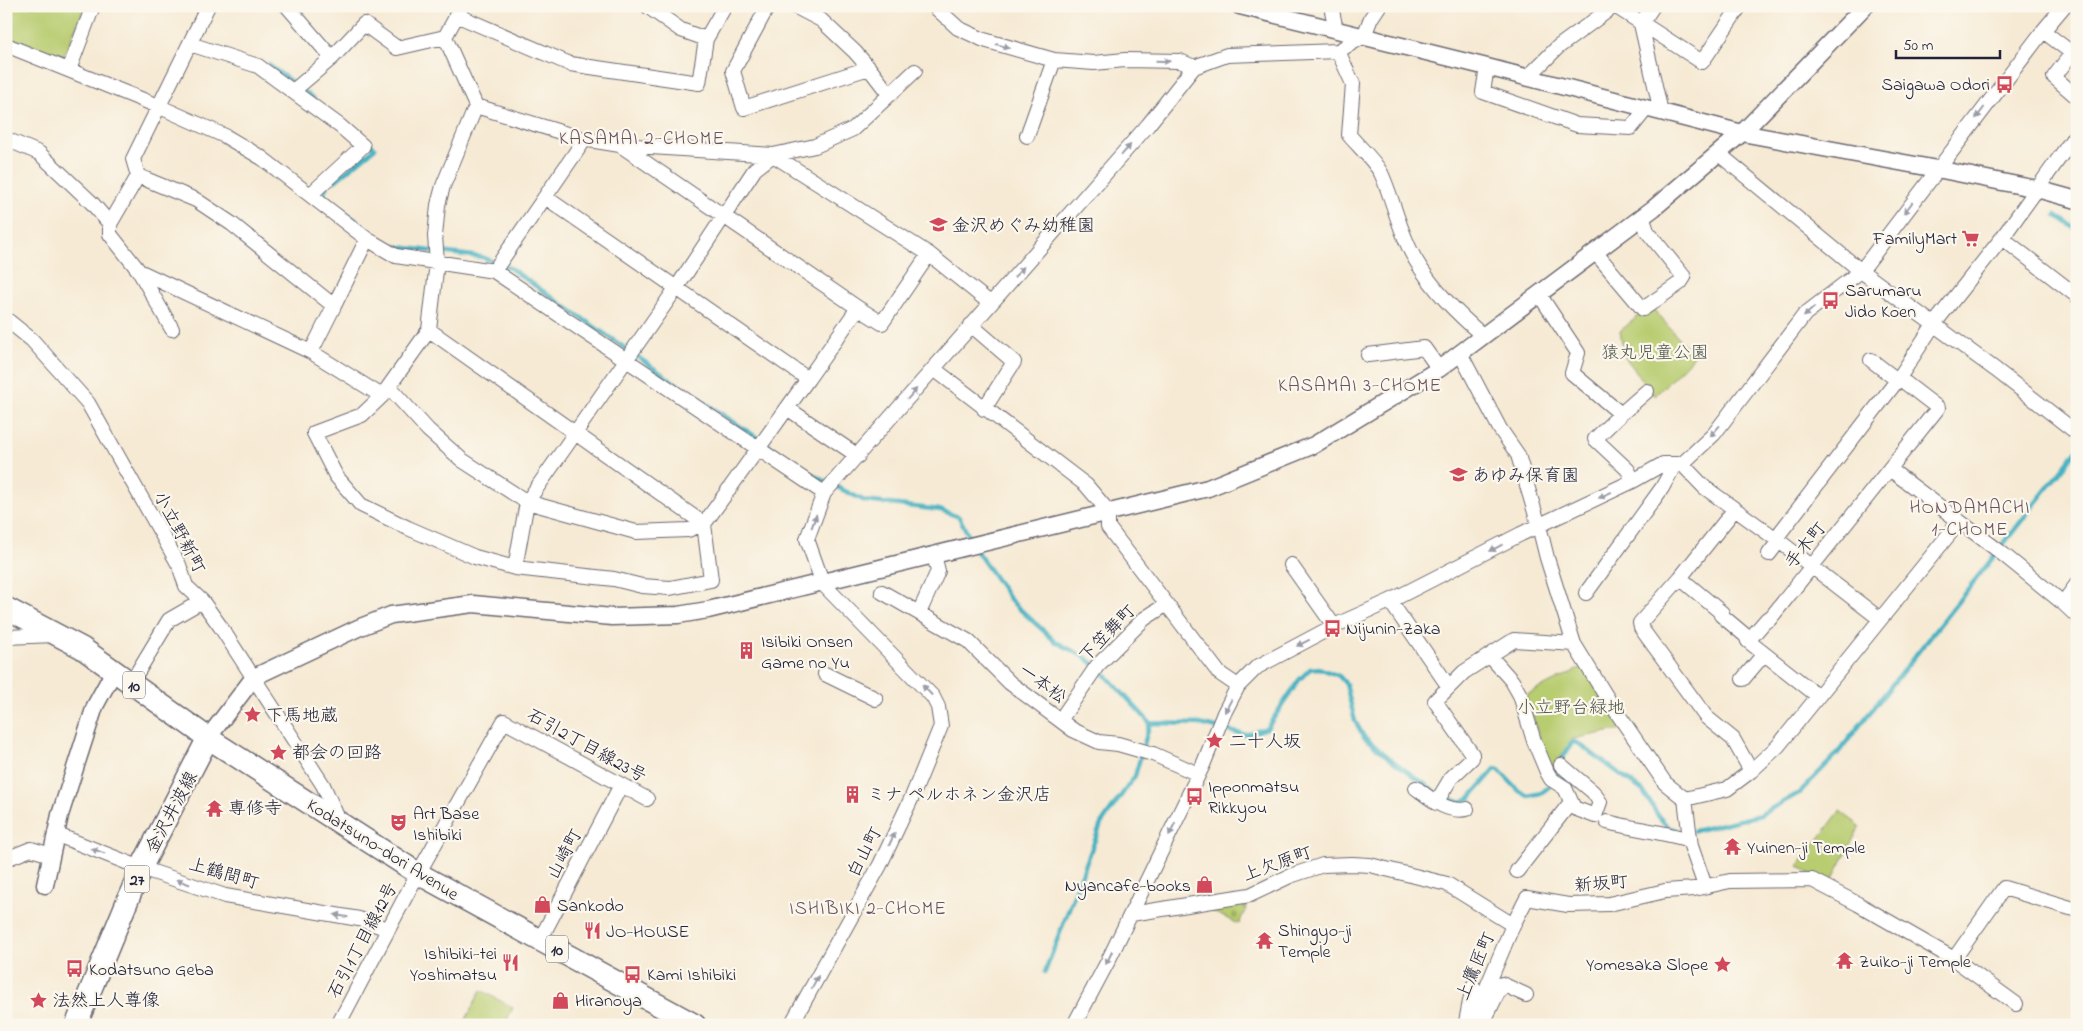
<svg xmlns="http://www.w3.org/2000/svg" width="2083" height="1031" font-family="'Indie Flower','Klee One',sans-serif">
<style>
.green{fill:#b8cc70;stroke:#6d7756}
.cemetery{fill:url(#cemetery-stones);stroke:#6d7756}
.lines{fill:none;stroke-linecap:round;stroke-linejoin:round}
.stream{stroke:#46b2c3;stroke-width:4.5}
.minor-casing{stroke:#6c6871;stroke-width:16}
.tertiary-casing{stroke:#6c6871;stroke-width:19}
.primary-casing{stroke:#6c6871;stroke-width:24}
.minor{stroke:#fff;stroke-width:14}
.tertiary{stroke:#fff;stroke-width:16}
.primary{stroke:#fff;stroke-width:21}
.oneway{fill:#9c9ca7}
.labels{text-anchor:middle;stroke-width:4.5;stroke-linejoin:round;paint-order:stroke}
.shield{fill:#fbf7ec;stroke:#636270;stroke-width:1}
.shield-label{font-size:16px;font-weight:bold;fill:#22223b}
.poi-label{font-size:18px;fill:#22223b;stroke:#fbf7ec;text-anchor:start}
.park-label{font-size:18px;fill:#4f554b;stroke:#fbf7ec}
.street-label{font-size:18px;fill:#22223b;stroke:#fbf7ec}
.neighbourhood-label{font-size:19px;letter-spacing:1px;fill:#695462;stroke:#fbf7ec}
</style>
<defs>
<pattern id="cemetery-stones" width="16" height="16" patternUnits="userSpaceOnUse" patternTransform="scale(1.25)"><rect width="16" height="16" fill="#b8cc70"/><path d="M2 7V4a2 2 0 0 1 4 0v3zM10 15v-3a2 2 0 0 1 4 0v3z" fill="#9eaf62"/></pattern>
</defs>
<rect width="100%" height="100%" fill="#fbf7ec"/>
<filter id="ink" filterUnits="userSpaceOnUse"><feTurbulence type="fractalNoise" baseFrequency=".02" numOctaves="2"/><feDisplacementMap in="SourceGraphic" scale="10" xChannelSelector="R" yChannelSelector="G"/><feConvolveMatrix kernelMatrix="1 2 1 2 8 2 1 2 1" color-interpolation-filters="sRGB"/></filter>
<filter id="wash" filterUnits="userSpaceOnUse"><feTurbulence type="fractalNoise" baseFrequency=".0096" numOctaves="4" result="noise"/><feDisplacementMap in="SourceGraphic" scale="20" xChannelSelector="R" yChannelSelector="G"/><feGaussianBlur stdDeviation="1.12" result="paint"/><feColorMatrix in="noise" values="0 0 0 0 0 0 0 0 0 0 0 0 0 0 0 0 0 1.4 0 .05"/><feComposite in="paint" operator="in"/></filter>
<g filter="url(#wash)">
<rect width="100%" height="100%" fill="#f6ead4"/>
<path class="green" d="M6,6H85L63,58L6,36Z
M1654,310L1694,356L1655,396L1624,356L1620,331L1642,313Z
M1583,667L1623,729L1573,739L1556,764L1555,771L1549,769L1526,695Z
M1840,811L1860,826L1830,884L1798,866Z
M481,990L513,1008L507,1019L514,1023V1025H463Z"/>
<path class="cemetery" d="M1245,898L1248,904L1239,924L1202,907Z"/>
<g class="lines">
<path class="stream" d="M269,65L314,99
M335,181L375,148L346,123
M327,187L324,190L325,197L384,242
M2056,215L2077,230
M390,246L482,257L510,268L668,378L813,475L865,501L940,510L959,517L972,542
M2001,547L2077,450
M975,549L1012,602L1056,642L1085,657L1102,671L1150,723L1200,724L1246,735L1267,728L1299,680L1310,669L1319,668L1339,676L1346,684L1355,721L1364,737L1393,761L1437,793
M1556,779L1560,763L1571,744L1574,742L1578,743L1643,791L1659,817L1668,827L1678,831
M1445,798L1460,802L1470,798L1495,769L1499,770L1519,791L1528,796L1541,793L1553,784
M1694,831L1760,815L1799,793L1837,754L1995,555
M1045,972L1101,824L1135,776L1150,723"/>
</g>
</g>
<g filter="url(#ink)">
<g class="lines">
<defs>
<path id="minor" d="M287,6L332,58L364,24L397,48L445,37
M462,6L445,37L476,106L443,186L438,205L435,236L437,262L429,330L382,396L362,415L314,433L336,476L361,505L408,528L475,557L515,568L527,502L677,287L755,169L773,155
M647,6L681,30L706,39L725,6
M768,6L733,71L744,108L869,68L889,94
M794,6L821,20L855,52L869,68
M934,6L958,28L984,40L1054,60L1094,63L1125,60L1180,61L1194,67
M1331,6L1336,30
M1615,6L1702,62L1740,6
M1653,6L1641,24L1661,112
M456,15L570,64L699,83L706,39
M2043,31L2072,53L2054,77L2077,97
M190,44L258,66L340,126L363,146L310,195
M6,45L158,106L225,136L262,158L367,239L396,256L494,271L824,493
M1338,51L1353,84L1349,135C1359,147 1374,160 1381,173C1394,201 1399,232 1415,259C1433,290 1457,313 1483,336
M1487,67L1483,92L1577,125L1631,128L1647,108
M69,70L93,6
M1528,77L1558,47L1614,6
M293,91L332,58
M476,106L583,139L620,145L773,155L815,146L853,129L915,71
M1027,136L1054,60
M6,139L39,153L92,203L110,224
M620,145L858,308
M1719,154L1861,271L1996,370L2077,433
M773,155L929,254L990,303
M138,176L196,200L232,224L334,306L367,239
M545,197L808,379L858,308L882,323L929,254
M2002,238L2077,296
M1595,252L1643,309L1680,283L1684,277L1647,231L1642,216
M139,271L311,352L382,396
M494,271L585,139
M1539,294L1578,353L1572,373L1621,414L1595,439L1628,470L1633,481
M6,319L32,340L88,403L179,565L186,586L202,601L220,626L323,785L340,823
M971,325L1014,362L984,409
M172,329L139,271L110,234V224L138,176L133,159L208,6
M429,330L704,524L711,580L670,588L642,586L614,579L515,568
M311,352L334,306
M1460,353L1500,429L1518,455L1539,526L1547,558L1574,644L1609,701L1665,783L1685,799L1691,846L1705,886
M1368,355L1424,348L1439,369
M1871,360L1897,380
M934,369L1086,485L1108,511V527L1219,673L1238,686
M389,387L428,430L462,460L527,502L636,532L688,530L704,524L808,379
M787,408L858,456
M1621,414L1647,391
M1682,464L1704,487L1779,541L1880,619
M1891,470L1999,551L2063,603L2077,616
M1735,509L1680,578L1640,623L1641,628L1706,717L1733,739L1751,771
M1776,538L1899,378L1934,324L2002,238L2077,133
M1769,554L1779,541
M1291,565L1334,626
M1680,578L1722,613L1721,615L1746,636L1748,641L1818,696
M882,592L968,641L1010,683L1073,730L1099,742L1118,744L1153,754L1198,774
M1586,593L1662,488L1675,464
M1390,601L1449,687L1464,672L1514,640L1574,644
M2063,603L2077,584
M919,613L938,571L934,555
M6,637L55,635
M1748,641L1767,619L1769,620L1938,408L1899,378
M1490,656L1512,681L1520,695L1534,741L1547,772L1551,779L1565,788L1574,808L1595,816L1600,802L1593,792L1561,765
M825,674L876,699
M1743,679L1764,654
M131,683L169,620L202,601
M1061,719L1097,666L1144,619L1167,604
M1416,788C1431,799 1447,813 1467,809
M1685,799L1727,789L1751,771L1778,746L1959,522
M1436,803L1451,778L1472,758V754L1435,701L1449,687
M1607,822C1635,829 1662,832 1690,840
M55,834L141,868L225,896L359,919L388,929
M6,859L31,849L51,855
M1517,871L1571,802
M1131,914L1250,895L1290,876L1323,865L1352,864L1370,865L1447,884L1513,925
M540,940L621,785
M1954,959L2004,888L2077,910
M1466,1022L1473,986
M338,1025L410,888L504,721L647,799
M791,1025L880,865L912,797L941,726L938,707L933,697L823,584L807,539L824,493L1148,125L1194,67L1227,55L1338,51L1364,36L1371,18L1379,6
M1074,1025L1108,961L1203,765L1224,713L1238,686L1257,667L1334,626L1390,601L1521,534L1633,481L1663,464H1682L1714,434L1805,314L1861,271L2043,31L2064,6
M1471,1025L1513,925L1527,898L1568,905L1609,904L1665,891L1694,889L1730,881L1812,880L1858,904L1954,959L2016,1004
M1482,1025L1502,984L1526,995"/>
<path id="tertiary" d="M1240,6L1487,67L1742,133L1937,169L2037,189L2077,200
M208,738L254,677L358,628L391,615L473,604L612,617L678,615L708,610L1208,488L1314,445L1439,369L1654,208L1742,133L1865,6
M45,885L60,815L95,706L114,671"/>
<path id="primary" d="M6,608L82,648L208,738L419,874L695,1025
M76,1025L141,868L208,738"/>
</defs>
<use href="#minor" class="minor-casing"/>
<use href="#tertiary" class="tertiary-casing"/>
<use href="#primary" class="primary-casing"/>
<use href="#minor" class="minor"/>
<use href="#tertiary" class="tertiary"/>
<use href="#primary" class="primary"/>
</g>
<defs><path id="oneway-solid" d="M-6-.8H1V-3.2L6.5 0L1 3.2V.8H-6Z" transform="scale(1.25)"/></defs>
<g class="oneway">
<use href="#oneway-solid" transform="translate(1003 46) rotate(16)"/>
<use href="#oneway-solid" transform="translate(1163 61) rotate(1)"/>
<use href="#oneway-solid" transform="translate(1980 113) rotate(127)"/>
<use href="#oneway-solid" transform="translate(1126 150) rotate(-49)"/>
<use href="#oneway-solid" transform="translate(1908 208) rotate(127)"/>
<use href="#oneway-solid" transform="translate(1019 272) rotate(-47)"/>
<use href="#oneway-solid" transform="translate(1809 312) rotate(138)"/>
<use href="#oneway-solid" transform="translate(912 394) rotate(-49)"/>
<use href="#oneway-solid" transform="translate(1715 431) rotate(131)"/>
<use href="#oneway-solid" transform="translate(1605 495) rotate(155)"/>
<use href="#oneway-solid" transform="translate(814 521) rotate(-70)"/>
<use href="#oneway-solid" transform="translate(1496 548) rotate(152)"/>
<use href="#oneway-solid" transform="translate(1303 643) rotate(154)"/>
<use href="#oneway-solid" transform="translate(927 690) rotate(-133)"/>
<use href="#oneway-solid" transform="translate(1228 706) rotate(118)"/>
<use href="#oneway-solid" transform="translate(1172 829) rotate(116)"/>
<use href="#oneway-solid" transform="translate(892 839) rotate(-65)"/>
<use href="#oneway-solid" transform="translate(98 851) rotate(-159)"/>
<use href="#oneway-solid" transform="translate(183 882) rotate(-161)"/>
<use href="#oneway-solid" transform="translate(341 916) rotate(-171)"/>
<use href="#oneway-solid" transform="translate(1109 958) rotate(116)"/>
<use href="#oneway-solid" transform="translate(815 982) rotate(-62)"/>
</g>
</g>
<defs>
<symbol id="bus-bare" viewBox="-9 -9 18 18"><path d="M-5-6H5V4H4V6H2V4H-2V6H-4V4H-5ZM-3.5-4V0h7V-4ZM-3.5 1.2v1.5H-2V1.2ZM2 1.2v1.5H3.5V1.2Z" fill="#d1495b" stroke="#fbf7ec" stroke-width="2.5" paint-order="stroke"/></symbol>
<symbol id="school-bare" viewBox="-9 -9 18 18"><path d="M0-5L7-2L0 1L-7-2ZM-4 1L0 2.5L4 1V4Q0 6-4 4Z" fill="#d1495b" stroke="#fbf7ec" stroke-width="2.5" paint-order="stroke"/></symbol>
<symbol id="supermarket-bare" viewBox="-9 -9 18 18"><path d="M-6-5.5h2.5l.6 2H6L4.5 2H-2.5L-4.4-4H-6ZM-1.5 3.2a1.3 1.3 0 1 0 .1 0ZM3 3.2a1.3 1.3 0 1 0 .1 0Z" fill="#d1495b" stroke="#fbf7ec" stroke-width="2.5" paint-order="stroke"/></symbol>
<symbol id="building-bare" viewBox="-9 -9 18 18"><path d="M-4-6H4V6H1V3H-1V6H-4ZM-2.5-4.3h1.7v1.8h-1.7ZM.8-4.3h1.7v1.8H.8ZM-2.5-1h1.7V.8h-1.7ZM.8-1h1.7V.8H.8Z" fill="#d1495b" stroke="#fbf7ec" stroke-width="2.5" paint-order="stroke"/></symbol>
<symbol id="sight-bare" viewBox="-9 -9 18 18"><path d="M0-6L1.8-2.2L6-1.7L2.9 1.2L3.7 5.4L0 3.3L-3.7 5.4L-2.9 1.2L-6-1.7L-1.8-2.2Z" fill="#d1495b" stroke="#fbf7ec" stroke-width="2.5" paint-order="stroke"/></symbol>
<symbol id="temple-bare" viewBox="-9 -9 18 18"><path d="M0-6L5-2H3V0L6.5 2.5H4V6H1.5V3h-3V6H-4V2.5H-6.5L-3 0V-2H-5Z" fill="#d1495b" stroke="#fbf7ec" stroke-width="2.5" paint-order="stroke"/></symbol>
<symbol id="theatre-bare" viewBox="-9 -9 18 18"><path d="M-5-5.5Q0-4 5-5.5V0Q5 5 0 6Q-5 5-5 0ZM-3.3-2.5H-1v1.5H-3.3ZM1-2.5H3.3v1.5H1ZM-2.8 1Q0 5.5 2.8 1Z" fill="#d1495b" stroke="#fbf7ec" stroke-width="2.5" paint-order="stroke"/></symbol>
<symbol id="shop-bare" viewBox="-9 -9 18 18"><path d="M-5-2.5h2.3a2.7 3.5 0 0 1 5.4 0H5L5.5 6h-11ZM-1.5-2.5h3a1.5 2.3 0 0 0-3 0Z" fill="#d1495b" stroke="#fbf7ec" stroke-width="2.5" paint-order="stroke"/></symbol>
<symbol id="restaurant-bare" viewBox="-9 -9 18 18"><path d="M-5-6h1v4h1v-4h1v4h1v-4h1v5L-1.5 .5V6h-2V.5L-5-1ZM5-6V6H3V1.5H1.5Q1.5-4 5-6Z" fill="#d1495b" stroke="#fbf7ec" stroke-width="2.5" paint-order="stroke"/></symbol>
</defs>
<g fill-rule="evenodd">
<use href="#bus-bare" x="1992" y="72" width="25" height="25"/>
<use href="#school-bare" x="926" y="212" width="25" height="25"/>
<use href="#supermarket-bare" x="1958" y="226" width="25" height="25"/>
<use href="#bus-bare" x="1818" y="288" width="25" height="25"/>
<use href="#school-bare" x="1446" y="462" width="25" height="25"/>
<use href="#bus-bare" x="1320" y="616" width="25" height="25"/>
<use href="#building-bare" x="734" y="638" width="25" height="25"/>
<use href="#sight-bare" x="240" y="702" width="25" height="25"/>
<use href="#sight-bare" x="1202" y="728" width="25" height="25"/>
<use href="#sight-bare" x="266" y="740" width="25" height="25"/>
<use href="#building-bare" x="840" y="782" width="25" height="25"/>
<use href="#bus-bare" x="1182" y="784" width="25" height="25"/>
<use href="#temple-bare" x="202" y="796" width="25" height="25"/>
<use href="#theatre-bare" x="386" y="810" width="25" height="25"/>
<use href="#temple-bare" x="1720" y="834" width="25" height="25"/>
<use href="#shop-bare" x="1192" y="872" width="25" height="25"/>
<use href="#shop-bare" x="530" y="892" width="25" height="25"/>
<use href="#restaurant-bare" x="580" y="918" width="25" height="25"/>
<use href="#temple-bare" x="1252" y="928" width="25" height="25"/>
<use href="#temple-bare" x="1832" y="948" width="25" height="25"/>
<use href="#restaurant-bare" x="498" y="950" width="25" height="25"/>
<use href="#sight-bare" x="1710" y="952" width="25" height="25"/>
<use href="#bus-bare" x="62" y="956" width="25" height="25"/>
<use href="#bus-bare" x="620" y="962" width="25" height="25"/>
<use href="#sight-bare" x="26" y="988" width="25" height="25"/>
<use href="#shop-bare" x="548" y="988" width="25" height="25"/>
</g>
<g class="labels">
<g class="shield">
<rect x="123" y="671.5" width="22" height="27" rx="4"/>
<rect x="124.5" y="865.5" width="25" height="27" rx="4"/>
<rect x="546" y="935.5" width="22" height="27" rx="4"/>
</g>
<g class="shield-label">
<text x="134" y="691">10</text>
<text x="137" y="885">27</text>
<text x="557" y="955">10</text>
</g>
<g class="poi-label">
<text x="1990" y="90" text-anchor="end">Saigawa Odori</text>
<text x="952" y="231">金沢めぐみ幼稚園</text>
<text x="1957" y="244" text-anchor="end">FamilyMart</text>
<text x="1845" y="296">Sarumaru<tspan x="1845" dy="21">Jido Koen</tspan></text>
<text x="1472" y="481">あゆみ保育園</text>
<text x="1346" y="634">Nijunin-Zaka</text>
<text x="761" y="647">Isibiki Onsen<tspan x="761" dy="21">Game no Yu</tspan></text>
<text x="266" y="721">下馬地蔵</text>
<text x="1229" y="747">二十人坂</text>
<text x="292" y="758">都会の回路</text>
<text x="1208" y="792">Ipponmatsu<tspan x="1208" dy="21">Rikkyou</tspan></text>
<text x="867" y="800">ミナ ペルホネン金沢店</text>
<text x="228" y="814">専修寺</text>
<text x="413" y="819">Art Base<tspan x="413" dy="21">Ishibiki</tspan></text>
<text x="1747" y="853">Yuinen-ji Temple</text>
<text x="1191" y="891" text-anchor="end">Nyancafe-books</text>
<text x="557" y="911">Sankodo</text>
<text x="1278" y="936">Shingyo-ji<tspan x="1278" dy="21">Temple</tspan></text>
<text x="606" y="937">JO-HOUSE</text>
<text x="497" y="959" text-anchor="end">Ishibiki-tei<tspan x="497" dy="21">Yoshimatsu</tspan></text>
<text x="1859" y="967">Zuiko-ji Temple</text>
<text x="1708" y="970" text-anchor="end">Yomesaka Slope</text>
<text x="89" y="975">Kodatsuno Geba</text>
<text x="647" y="980">Kami Ishibiki</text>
<text x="52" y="1006">法然上人尊像</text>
<text x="575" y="1006">Hiranoya</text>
</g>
<g class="park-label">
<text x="1655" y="358">猿丸児童公園</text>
<text x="1571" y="713">小立野台緑地</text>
</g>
<g class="street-label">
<text transform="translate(180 532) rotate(62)" y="6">小立野新町</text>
<text transform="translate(1805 545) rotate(-51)" y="6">手木町</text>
<text transform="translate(1107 633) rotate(-46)" y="6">下笠舞町</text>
<text transform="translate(1043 683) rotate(36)" y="6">一本松</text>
<text transform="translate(587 745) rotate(29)" y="6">石引2丁目線23号</text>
<text transform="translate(171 812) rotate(-62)" y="6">金沢井波線</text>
<text transform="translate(383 849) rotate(32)" y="6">Kodatsuno-dori Avenue</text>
<text transform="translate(864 852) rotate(-63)" y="6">白山町</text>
<text transform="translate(564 854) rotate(-62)" y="6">山崎町</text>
<text transform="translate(1277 863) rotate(-20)" y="6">上欠原町</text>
<text transform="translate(224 873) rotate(16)" y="6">上鶴間町</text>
<text transform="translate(1601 883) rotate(-5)" y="6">新坂町</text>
<text transform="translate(362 940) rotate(-62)" y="6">石引1丁目線12号</text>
<text transform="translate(1475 966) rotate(-67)" y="6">上鷹匠町</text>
</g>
<g class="neighbourhood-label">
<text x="642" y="144">KASAMAI 2-CHOME</text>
<text x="1360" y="391">KASAMAI 3-CHOME</text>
<text x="1970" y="513">HONDAMACHI<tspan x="1970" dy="22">1-CHOME</tspan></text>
<text x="868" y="914">ISHIBIKI 2-CHOME</text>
</g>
</g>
<rect width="2083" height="1031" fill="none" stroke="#fbf7ec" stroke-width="25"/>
<path d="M1896 50v8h104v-8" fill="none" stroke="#22223b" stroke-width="2.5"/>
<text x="1903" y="50" font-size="15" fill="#22223b" stroke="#fbf7ec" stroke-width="4" paint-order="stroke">50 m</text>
</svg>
